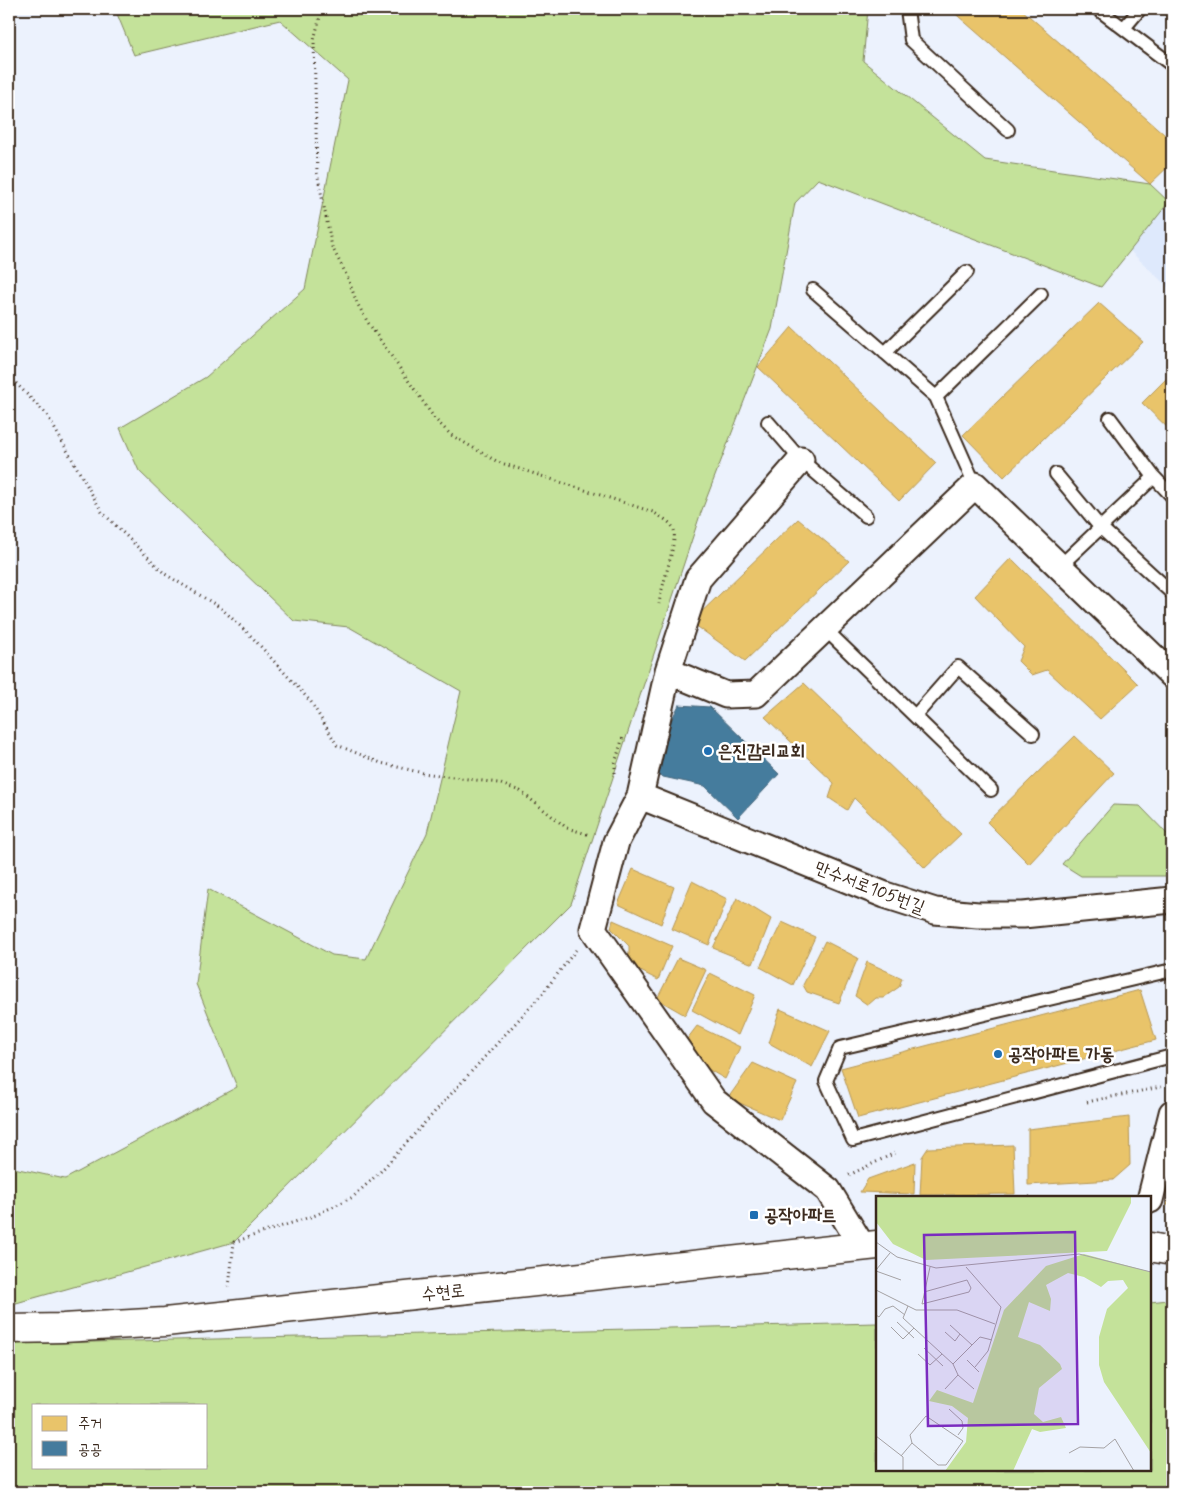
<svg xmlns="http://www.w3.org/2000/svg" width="1181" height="1501" font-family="Mynerve,'Poor Story',sans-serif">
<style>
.built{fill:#dee9fc}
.green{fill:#c4e29a;stroke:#80865c;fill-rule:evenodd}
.homes{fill:#e9c46a;stroke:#b59653}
.public{fill:#457b9d;stroke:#426377}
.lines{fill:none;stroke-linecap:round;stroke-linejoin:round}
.lane-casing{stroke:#3b2a1e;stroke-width:16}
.street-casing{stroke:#3b2a1e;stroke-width:29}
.secondary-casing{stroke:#3b2a1e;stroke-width:31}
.path{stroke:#3b2a1e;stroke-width:3;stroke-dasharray:1 4;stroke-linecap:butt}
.lane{stroke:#fff;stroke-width:12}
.street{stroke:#fff;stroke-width:25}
.secondary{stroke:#fff;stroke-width:28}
.poi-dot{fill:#1f6fb2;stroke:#fff;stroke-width:2}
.labels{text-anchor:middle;stroke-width:5;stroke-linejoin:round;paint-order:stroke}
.poi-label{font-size:18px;font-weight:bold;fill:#3b2a1e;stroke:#fff;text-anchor:start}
.street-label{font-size:18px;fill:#3b2a1e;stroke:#fff}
.inset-road{fill:none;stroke:#a5a2a4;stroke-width:1}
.view{fill:#7b2cbf;fill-opacity:0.15;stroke:#7b2cbf;stroke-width:2.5}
.inset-edge{fill:none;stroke:#3b2a1e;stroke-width:2.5}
</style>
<rect width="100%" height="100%" fill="#ecf2fd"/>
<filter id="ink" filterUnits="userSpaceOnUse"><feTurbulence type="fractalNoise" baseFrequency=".02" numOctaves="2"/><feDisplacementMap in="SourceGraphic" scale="10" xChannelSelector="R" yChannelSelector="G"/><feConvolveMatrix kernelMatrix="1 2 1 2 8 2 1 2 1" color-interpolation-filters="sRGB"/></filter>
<g filter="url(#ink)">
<path class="built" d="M1172,199V291L1128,249Z"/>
<path class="green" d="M115,9H868L863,61L985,160L1150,184L1169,202L1101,287L818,179L795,203L772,329L700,515L571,904L234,1242L9,1305V1167L65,1179L237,1087L196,984L208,889L332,955L366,959L427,833L461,691L349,627L294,621L139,471L120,428L206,377L305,289L348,80L280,20L134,55Z
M1113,805L1140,806L1172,839V876H1081L1062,864Z
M1168,1300L1172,1302V1492H9V1344L877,1323V1470H1150V1302ZM34,1405H206V1467H34Z"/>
<path class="homes" d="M950,9H1021L1172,141V163L1150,184Z
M1099,303L1143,342L1004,477L963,435Z
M792,327L936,463L899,501L758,367Z
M1172,373V432L1142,403Z
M798,519L849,561L745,661L691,622Z
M1011,558L1138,684L1100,719L1047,670L1032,675L1018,661L1024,647L975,596Z
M804,683L961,834L925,868L854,798L847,810L829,798L834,783L765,717Z
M1075,736L1114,773L1029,864L987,822Z
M1172,796V807L1166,801Z
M633,869L674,887L661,924L618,904Z
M692,881L727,899L709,945L672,929Z
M737,898L771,919L753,964L713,948Z
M613,920L672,946L658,980L629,965V946L611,928Z
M782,922L815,937L793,985L760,967Z
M825,941L858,958L839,1003L807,992L803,985Z
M678,958L706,970L685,1015L657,999Z
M867,962L902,978L899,987L883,998H876L868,1005L855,996Z
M710,973L755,995L738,1035L692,1010Z
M1140,990L1156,1040L858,1118L841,1068Z
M780,1009L830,1031L812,1067L769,1043Z
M697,1026L740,1047L725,1079L701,1065L684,1043Z
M753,1063L797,1083L780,1120L728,1098Z
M1129,1117L1130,1165L1113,1180L1028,1185V1129Z
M1013,1145L1015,1194L920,1195L922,1157L928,1148Z
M915,1162L914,1194L860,1192L868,1179Z
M1172,1182V1206L1167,1205Z"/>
<path class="public" d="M679,705L710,707L779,774L738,818L705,786L654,775L667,729Z"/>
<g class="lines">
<defs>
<path id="lane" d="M907,9L911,40L1008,130
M1098,9L1172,65
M1124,28L1140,9
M813,290L936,397L975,485
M885,353L967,272
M936,397L1041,294
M1110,418L1154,477
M768,422L801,460L866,516
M1056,474L1100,527L1172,593
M1060,566L1154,477L1172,496
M824,628L991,790
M915,716L958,667L1033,734
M1172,970L840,1048L826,1081L853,1140L1172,1056"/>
<path id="street" d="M801,460L698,579L668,671L640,796L616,842L593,929L714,1101L828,1190L862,1246
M668,671L726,695L756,694L975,485L1172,675
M640,796L885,895L935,911L978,915H1023L1172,900
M1150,1200L1172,1113"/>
<path id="secondary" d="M1150,1247L1172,1251
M9,1329L63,1328L165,1322L877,1245"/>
</defs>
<use href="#lane" class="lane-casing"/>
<use href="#street" class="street-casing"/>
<use href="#secondary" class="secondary-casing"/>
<path class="path" d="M322,9L314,40L317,172L332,247L347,276L357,303L367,321L435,419L451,435L498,462L653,512C659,516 672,522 674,530C677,543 661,587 659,604
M9,376L47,415L102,512L165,574L221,608L253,638L311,702L337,745L381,763L423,773L498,783L520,791L567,828L590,835
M615,773V763L623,737
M1087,1102L1161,1087
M849,1175L895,1153
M1029,1197H1032
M229,1287L234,1242L316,1215L353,1197L380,1172L542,994L576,950"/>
<use href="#lane" class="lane"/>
<use href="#street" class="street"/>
<use href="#secondary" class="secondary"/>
</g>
</g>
<g class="poi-dot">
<circle cx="708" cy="751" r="5"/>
<circle cx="998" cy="1054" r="5"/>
<rect x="749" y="1210" width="10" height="10" rx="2.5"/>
</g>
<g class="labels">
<g class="poi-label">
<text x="718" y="757">은진감리교회</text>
<text x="1008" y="1060">공작아파트 가동</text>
<text x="764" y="1221">공작아파트</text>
</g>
<g class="street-label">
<text transform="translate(870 887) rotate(21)" y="6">만수서로105번길</text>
<text transform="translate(443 1292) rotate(-6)" y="6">수현로</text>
</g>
</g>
<g transform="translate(876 1196)">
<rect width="275" height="275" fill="#ecf2fd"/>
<path d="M0,0H255V7L231,55L50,64L17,48L0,26ZM208,58L275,76V257L228,186L223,169V141L231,113L252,92L247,84L232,85L225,91L208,81L192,77L170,89L175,103L174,115L153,106L142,141L164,149L184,168L186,173L163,192L158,218L167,226L185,221L190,232L164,236L156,233L137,275H69L90,246L92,222L76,210L53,205L61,194L97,207L128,114L170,70Z" fill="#c4e29a"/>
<path class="inset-road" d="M0,46L21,61L60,72L203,58L275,76M90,71L125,111L112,155L99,171M0,74L14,57M0,75L25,84M0,94L40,114H81L119,128M46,108L93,96L95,92L91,84L48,96M46,108L54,71M32,110L27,122L77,168L104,141L116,144M0,119L3,121L9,113L17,110L29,119M21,126L38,142M74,129L96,149M15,131L27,143L38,132M69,136L79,145L84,138M48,152L67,170M42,158L54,169L66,158M91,164L103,176M77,168L82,179L98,193M69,193L82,179M73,213L86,225L87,232L82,239M0,240L27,261V275M193,257L204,251L228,252L239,243L258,275M25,260L36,247L34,239L50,220L87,245L70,269H62L36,247"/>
<path class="view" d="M199,36L202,228L52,230L48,39Z"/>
<rect width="275" height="275" class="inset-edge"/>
</g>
<rect width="1181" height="1501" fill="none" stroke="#fff" stroke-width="30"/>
<rect x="15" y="15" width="1151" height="1471" fill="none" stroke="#3b2a1e" stroke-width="2" filter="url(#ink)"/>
<rect x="32" y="1404" width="175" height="65" fill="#ffffff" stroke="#b1aaa5"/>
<rect x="42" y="1416" width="25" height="15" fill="#e9c46a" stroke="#b1aaa5"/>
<text x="78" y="1428" font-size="15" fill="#3b2a1e">주거</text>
<rect x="42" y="1441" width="25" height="15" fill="#457b9d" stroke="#b1aaa5"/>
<text x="78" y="1454" font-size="15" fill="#3b2a1e">공공</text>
</svg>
